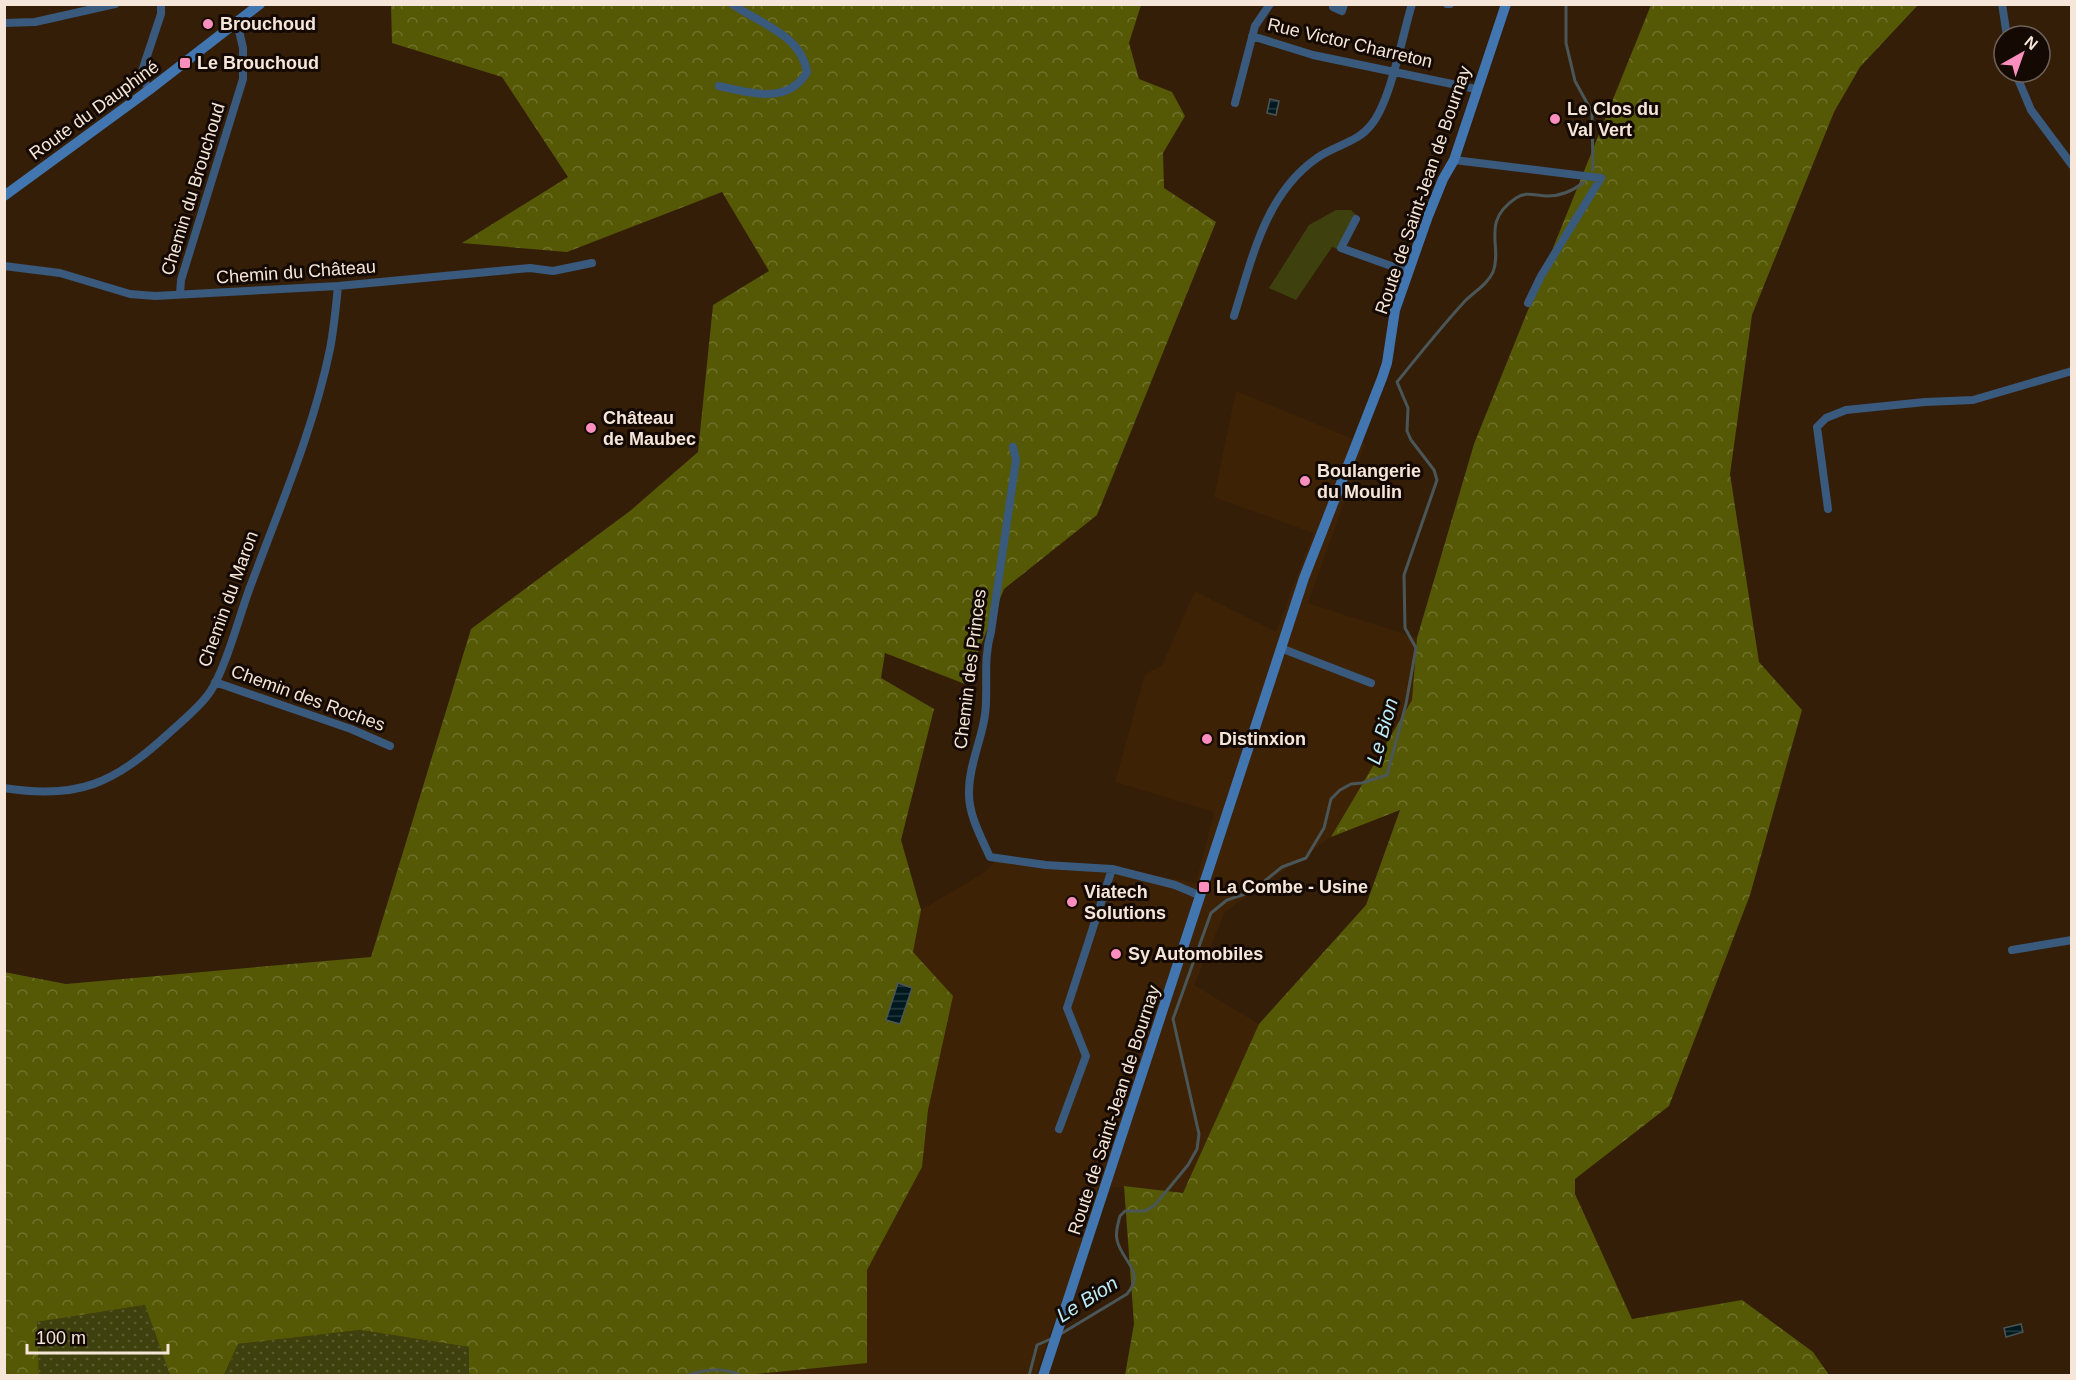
<svg xmlns="http://www.w3.org/2000/svg" width="2076" height="1380" font-family="Helvetica,sans-serif">
<style>
.built{fill:#3d2205}
.grass{fill:url(#grass-dots)}
.forest{fill:url(#forest-crowns)}
.green{fill:#3e410e}
.water{fill:url(#water-rules);stroke:#4a5657;stroke-width:1.5}
.lines{fill:none;stroke-linecap:round;stroke-linejoin:round}
.stream{stroke:#4a5657;stroke-width:3}
.street{stroke:#39597d;stroke-width:8}
.secondary{stroke:#4276b0;stroke-width:10}
.poi-dot{fill:#fe8ebe;stroke:#140a03;stroke-width:2}
.labels{text-anchor:middle;stroke-width:6;stroke-linejoin:round;paint-order:stroke}
.poi-label{font-size:18px;font-weight:bold;fill:#f5e6d9;stroke:#140a03;text-anchor:start}
.street-label{font-size:18px;fill:#f5e6d9;stroke:#140a03}
.water-label{font-size:20px;font-style:italic;fill:#bcecf7;stroke:#140a03}
</style>
<defs>
<pattern id="grass-dots" width="8" height="8" patternUnits="userSpaceOnUse" patternTransform="scale(1.5)"><rect width="8" height="8" fill="#3e410e"/><path d="M2 2h.1M6 6h.1" fill="none" stroke="#5a5c30" stroke-width="1.8" stroke-linecap="round"/></pattern>
<pattern id="forest-crowns" width="20" height="18" patternUnits="userSpaceOnUse" patternTransform="scale(1.5)"><rect width="20" height="18" fill="#555906"/><path d="M2 6a3 3 0 1 1 6 0M12 15a3 3 0 1 1 6 0" fill="none" stroke="#6e712a"/></pattern>
<pattern id="water-rules" width="6" height="5" patternUnits="userSpaceOnUse" patternTransform="scale(1.5)"><rect width="6" height="5" fill="#00191f"/><path d="M0 2.5h6" fill="none" stroke="#263a3f"/></pattern>
</defs>
<rect width="100%" height="100%" fill="#341e08"/>
<path class="built" d="M1236,391L1365,444L1308,603L1417,638L1412,700L1331,837L1225,912L1194,985L1259,1024L1183,1193L1112,1187L1051,1331L1036,1375L736,1376L867,1363V1270L922,1167L928,1110L913,952L921,910L982,874L998,859L1102,865L1196,883L1214,812L1115,782L1145,674L1162,665L1195,591L1276,632L1313,533L1214,497Z"/>
<path class="grass" d="M145,1305L170,1375H39L37,1322Z
M360,1330L469,1347V1375L224,1376L238,1344Z"/>
<path class="forest" d="M391,5H1141L1129,43L1139,79L1172,92L1185,116L1163,153L1164,188L1216,222L1097,515L1004,589L965,684L885,653L881,678L934,709L901,840L921,910L913,952L953,996L928,1110L922,1167L867,1270V1363L736,1376L469,1375V1347L360,1330L238,1344L224,1375H170L145,1305L37,1322L39,1375H5L4,972L66,984L371,957L471,629L630,511L698,452L713,305L769,271L722,192L567,252L462,243L568,177L502,77L392,43Z
M1651,5H1918L1860,67L1834,112L1752,315L1730,474L1759,662L1802,710L1750,895L1669,1106L1575,1179V1194L1632,1319L1742,1300L1813,1352L1829,1375H1125L1134,1324L1124,1186L1183,1193L1259,1024L1366,905L1400,810L1331,837L1412,700L1417,638L1474,444Z"/>
<path class="green" d="M1336,210H1351L1356,215L1337,249L1332,247L1296,300L1269,288L1309,225Z"/>
<path class="water" d="M1270,99L1279,101L1276,115L1267,113Z
M898,983L912,988L900,1024L886,1020Z
M2021,1324L2023,1332L2006,1337L2004,1328Z"/>
<g class="lines">
<path class="stream" d="M1566,4V43L1575,81L1592,112L1593,170
M1059,1335L1127,1294C1146,1271 1122,1262 1117,1240C1115,1232 1118,1224 1120,1216L1125,1211H1145L1155,1205L1188,1165L1197,1149L1199,1134L1173,1019L1211,913L1227,900L1251,892L1282,867L1306,858L1324,828L1331,799L1340,790L1351,784L1362,783L1387,775L1406,704L1416,648L1405,628L1404,575L1437,480L1434,470L1411,440L1407,431L1408,408L1397,382C1419,355 1441,327 1465,301C1474,292 1488,284 1493,272C1503,246 1480,222 1516,198C1526,191 1536,196 1547,196C1562,196 1573,191 1584,182
M685,1376C702,1370 726,1366 741,1376
M1029,1376L1037,1345L1053,1338"/>
<path class="street" d="M1447,4H1450
M2002,4L2007,36
M1333,7L1342,11L1344,4
M4,23L35,22L115,4
M1252,36L1313,55L1476,89
M2015,72L2031,110L2072,165
M719,86C750,93 788,105 807,72C801,35 761,24 732,4
M149,90L141,74L161,14V4
M1235,103L1255,26L1270,4
M1454,160L1601,178L1541,276L1528,303
M1356,219L1341,248L1408,272
M4,266L60,273L130,294L155,296L338,286L530,268L553,271L592,263
M180,294L181,280L243,79V48L237,22
M1234,316C1252,259 1265,194 1317,158C1335,145 1357,143 1371,125C1391,101 1402,36 1412,4
M1013,447L1016,460L991,632C984,656 987,676 986,701C986,732 969,761 969,791C968,814 981,837 990,857L1046,865L1112,869L1175,885L1201,896
M1828,509L1817,427L1826,418L1846,410L1925,402L1973,400L2072,371
M1283,649L1371,683
M215,682L351,729L390,746
M4,788C79,800 114,783 168,734C182,721 200,707 210,692C225,670 239,617 249,590C278,511 313,432 330,349C334,328 336,307 338,286
M2012,950L2072,940
M1059,1129L1086,1056L1067,1008L1112,869"/>
<path class="secondary" d="M4,196L149,90L260,4
M1043,1376L1304,578L1382,378L1387,363L1395,310L1428,216L1443,179L1454,160L1506,4"/>
</g>
<g class="poi-dot">
<circle cx="208" cy="24" r="6"/>
<rect x="179" y="57" width="12" height="12" rx="3"/>
<circle cx="1555" cy="119" r="6"/>
<circle cx="591" cy="428" r="6"/>
<circle cx="1305" cy="481" r="6"/>
<circle cx="1207" cy="739" r="6"/>
<rect x="1198" y="881" width="12" height="12" rx="3"/>
<circle cx="1072" cy="902" r="6"/>
<circle cx="1116" cy="954" r="6"/>
</g>
<g class="labels">
<g class="poi-label">
<text x="220" y="30">Brouchoud</text>
<text x="197" y="69">Le Brouchoud</text>
<text x="1567" y="115">Le Clos du<tspan x="1567" dy="21">Val Vert</tspan></text>
<text x="603" y="424">Château<tspan x="603" dy="21">de Maubec</tspan></text>
<text x="1317" y="477">Boulangerie<tspan x="1317" dy="21">du Moulin</tspan></text>
<text x="1219" y="745">Distinxion</text>
<text x="1216" y="893">La Combe - Usine</text>
<text x="1084" y="898">Viatech<tspan x="1084" dy="21">Solutions</tspan></text>
<text x="1128" y="960">Sy Automobiles</text>
</g>
<g class="street-label">
<text transform="translate(1350 43) rotate(13)" y="6">Rue Victor Charreton</text>
<text transform="translate(94 110) rotate(-36)" y="6">Route du Dauphiné</text>
<text transform="translate(193 189) rotate(-73)" y="6">Chemin du Brouchoud</text>
<text transform="translate(1423 190) rotate(-71)" y="6">Route de Saint-Jean de Bournay</text>
<text transform="translate(296 272) rotate(-4)" y="6">Chemin du Château</text>
<text transform="translate(228 599) rotate(-70)" y="6">Chemin du Maron</text>
<text transform="translate(970 669) rotate(-83)" y="6">Chemin des Princes</text>
<text transform="translate(308 698) rotate(20)" y="6">Chemin des Roches</text>
<text transform="translate(1114 1110) rotate(-72)" y="6">Route de Saint-Jean de Bournay</text>
</g>
<g class="water-label">
<text transform="translate(1382 731) rotate(-74)" y="7">Le Bion</text>
<text transform="translate(1087 1299) rotate(-32)" y="7">Le Bion</text>
</g>
</g>
<rect width="2076" height="1380" fill="none" stroke="#f5e6d9" stroke-width="12"/>
<g transform="translate(2022 54) rotate(40)"><circle r="28" fill="#140a03" stroke="#6e6259" stroke-width="1.5"/>
<path d="M0-4.5L10 22L0 15L-10 22Z" fill="#fe8ebe"/>
<text y="-9" font-size="16" font-weight="bold" text-anchor="middle" fill="#f5e6d9">N</text>
</g>
<path d="M27 1344v9h141v-9" fill="none" stroke="#f5e6d9" stroke-width="3"/>
<text x="36" y="1344" font-size="18" fill="#f5e6d9" stroke="#140a03" stroke-width="4.5" paint-order="stroke">100 m</text>
</svg>
